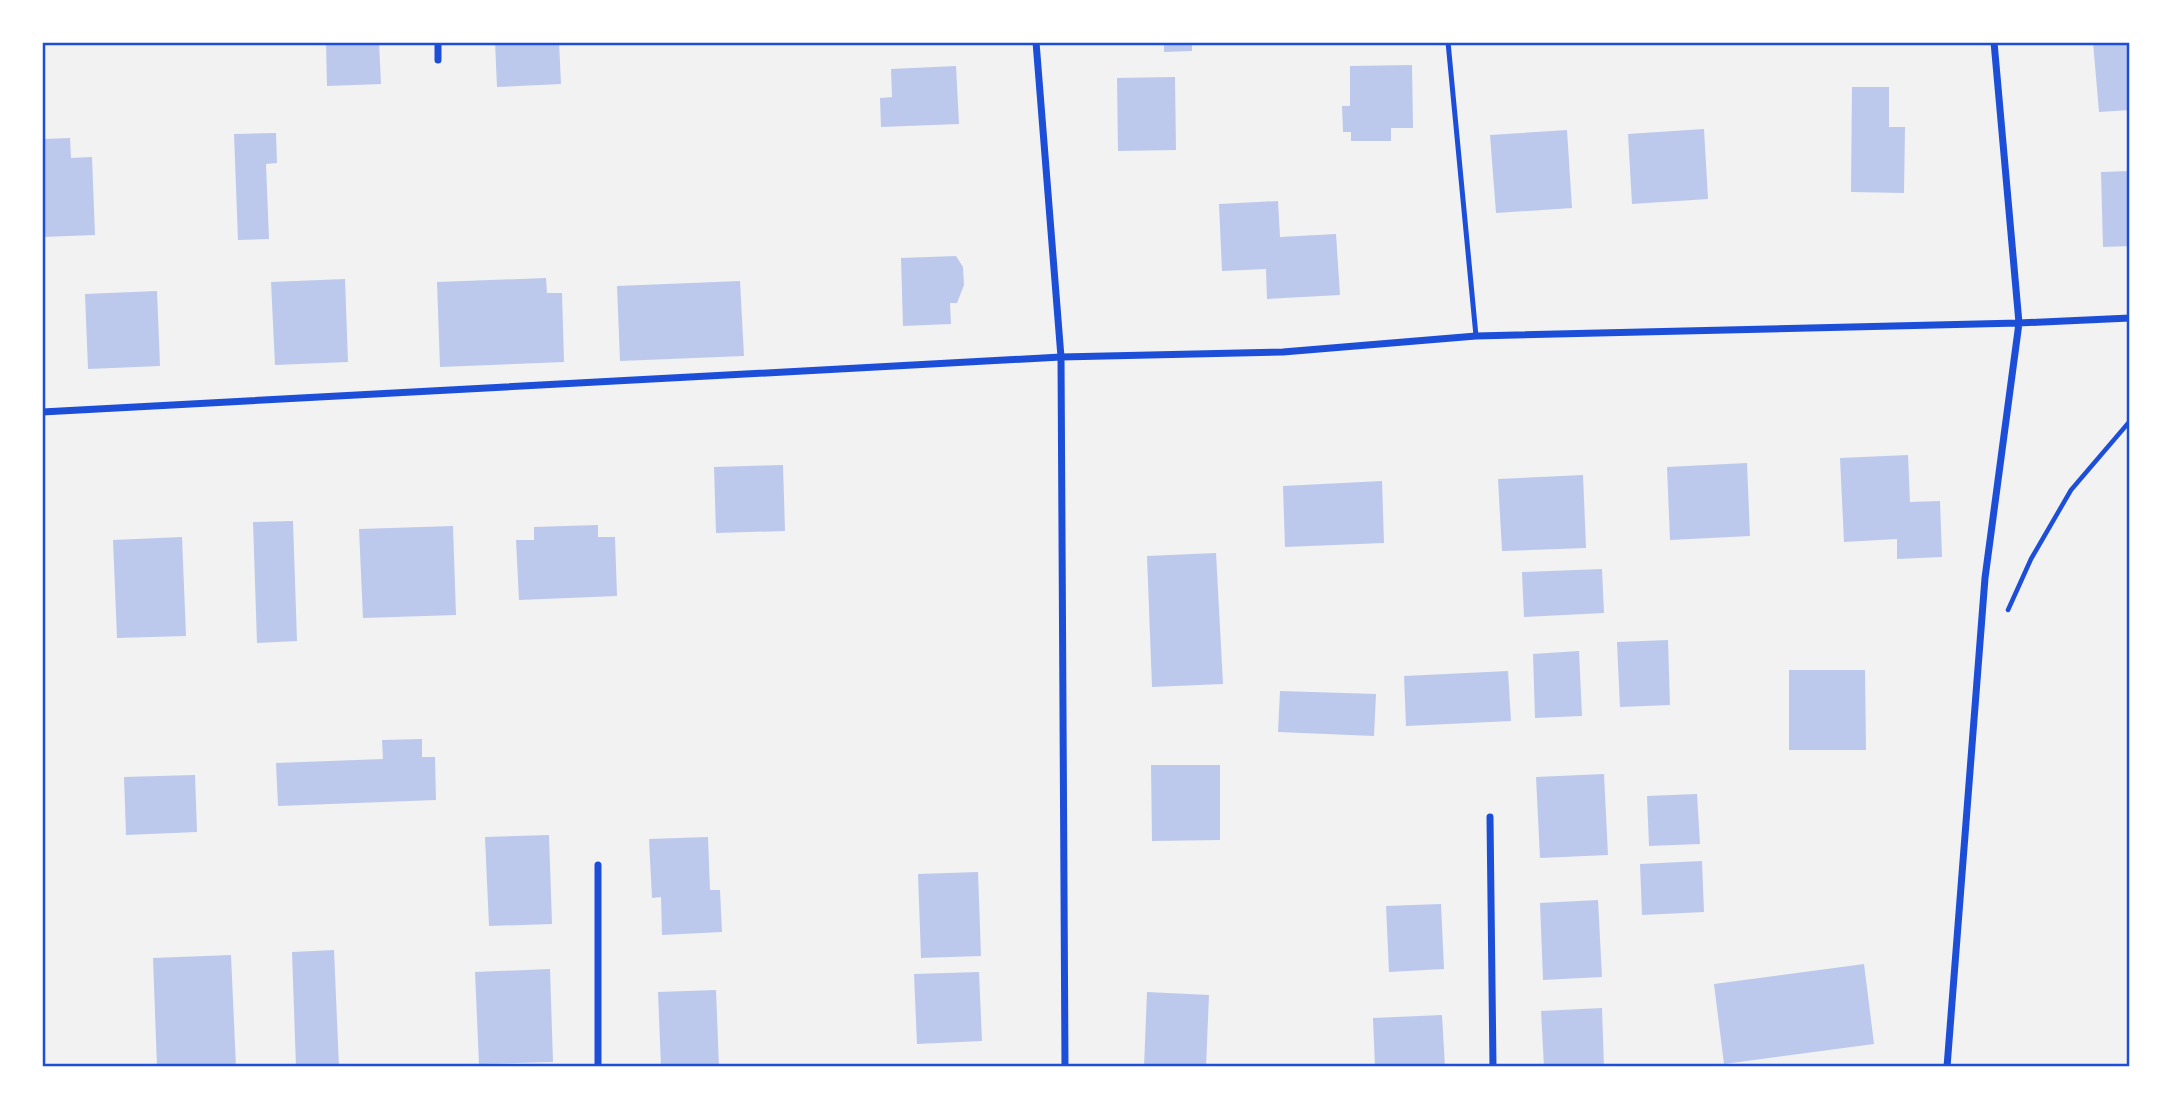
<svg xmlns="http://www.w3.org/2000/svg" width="2172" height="1109" font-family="Roboto,sans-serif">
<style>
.building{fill:#bdc9ec}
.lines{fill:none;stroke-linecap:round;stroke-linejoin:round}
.path{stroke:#1d4ed8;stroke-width:4.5}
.service{stroke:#1d4ed8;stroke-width:5}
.minor{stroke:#1d4ed8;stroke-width:7}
.neatline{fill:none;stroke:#1d4ed8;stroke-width:2.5}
</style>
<rect width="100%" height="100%" fill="#f2f2f2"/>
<path class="building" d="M326,42H379L381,84L327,86Z
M495,42H559L561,84L497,87Z
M1164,42H1192V51L1164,52Z
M2093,42H2130V110L2099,112Z
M1412,65L1413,128H1391V141H1351V132H1343L1342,106H1350V66Z
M956,66L959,124L881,127L880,98L892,97L891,69Z
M1175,77L1176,150L1118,151L1117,78Z
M1852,87H1889V127H1905L1904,193L1851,192Z
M1704,129L1708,199L1632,204L1628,134Z
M1567,130L1572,208L1496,213L1490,135Z
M276,133L277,163L266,164L269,239L238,240L234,134Z
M70,138L71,158L92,157L95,235L42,237V139Z
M2130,171V246L2103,247L2101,172Z
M1278,201L1280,237L1336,234L1340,295L1267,299L1266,269L1222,271L1219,204Z
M956,256L963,267L964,285L957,303H950L951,324L903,326L901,258Z
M546,278L547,293H562L564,362L440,367L437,282Z
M345,279L348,362L275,365L271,282Z
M740,281L744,356L620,361L617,286Z
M157,291L160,366L88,369L85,294Z
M1908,455L1910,502L1940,501L1942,557L1897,559V539L1844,542L1840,458Z
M1747,463L1750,536L1670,540L1667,467Z
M783,465L785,531L716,533L714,467Z
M1583,475L1586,548L1502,551L1498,479Z
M1382,481L1384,543L1285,547L1283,486Z
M293,521L297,641L257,643L253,522Z
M598,525V537H615L617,596L519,600L516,540H534V527Z
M453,526L456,615L363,618L359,529Z
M182,537L186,636L117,638L113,540Z
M1216,553L1223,684L1152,687L1147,556Z
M1602,569L1604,613L1524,617L1522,572Z
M1668,640L1670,705L1620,707L1617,642Z
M1579,651L1582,716L1535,718L1533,654Z
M1789,670H1865L1866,750H1789Z
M1508,671L1511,721L1406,726L1404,676Z
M1280,691L1376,694L1374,736L1278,732Z
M422,739V757H435L436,800L278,806L276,763L383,759L382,740Z
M1151,765H1220V840L1152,841Z
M1604,774L1608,855L1540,858L1536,777Z
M195,775L197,832L126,835L124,777Z
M1697,794L1700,844L1649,846L1647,796Z
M549,835L552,924L489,926L485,837Z
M708,837L710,890H720L722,932L662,935L661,897L652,898L649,839Z
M1702,861L1704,912L1642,915L1640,864Z
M978,872L981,956L921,958L918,874Z
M1598,900L1602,977L1543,980L1540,903Z
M1441,904L1444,969L1389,972L1386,906Z
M334,950L339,1067H296L292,952Z
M231,955L236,1067H157L153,958Z
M1864,964L1874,1044L1724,1064L1714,984Z
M550,969L553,1062L479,1064L475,972Z
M979,972L982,1041L917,1044L914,974Z
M716,990L719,1067H661L658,992Z
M1147,992L1209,995L1206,1067H1144Z
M1602,1008L1604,1067H1544L1541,1011Z
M1442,1015L1445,1067H1375L1373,1018Z"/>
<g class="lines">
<path class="path" d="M2008,610L2031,559L2071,490L2130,421"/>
<path class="service" d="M1448,42L1476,336"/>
<path class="minor" d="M438,42V60
M1036,42L1061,357L1065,1067
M42,412L1061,357L1283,352L1476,336L2019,323L2130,318
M1490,817L1493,1067
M598,865V1067
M1947,1067L1985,578L2019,323L1994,42"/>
</g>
<rect width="2172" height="1109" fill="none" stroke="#ffffff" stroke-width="88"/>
<rect x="44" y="44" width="2084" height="1021" class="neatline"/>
</svg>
